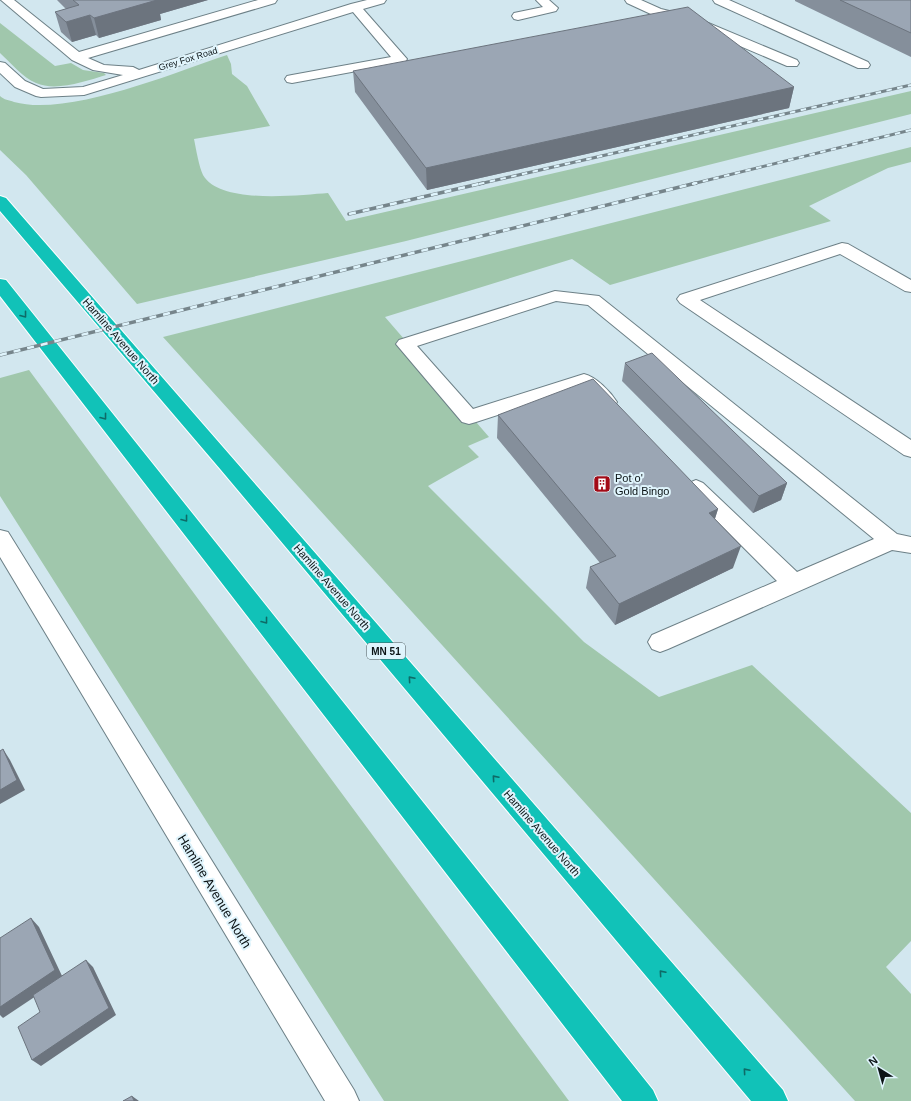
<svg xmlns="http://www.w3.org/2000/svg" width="911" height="1101" font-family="Helvetica,sans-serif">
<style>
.green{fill:#a0c7ac}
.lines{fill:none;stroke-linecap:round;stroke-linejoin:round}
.minor-casing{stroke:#6d8087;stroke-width:2}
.highway-casing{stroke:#fff;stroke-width:2}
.minor{fill:#fff;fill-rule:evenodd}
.highway{fill:#11c2b8;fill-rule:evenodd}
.rail-far1-casing{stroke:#76858b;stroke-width:3}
.rail-casing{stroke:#76858b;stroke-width:3.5}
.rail-far1{stroke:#dff4fc;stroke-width:2;stroke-dasharray:5.5;stroke-linecap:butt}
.rail{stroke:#dff4fc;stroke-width:2.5;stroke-dasharray:7;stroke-linecap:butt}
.wall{fill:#858f9b}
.shaded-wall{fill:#6c747e}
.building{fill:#9ba6b4;stroke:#6c747e}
.oneway{stroke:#0e6b67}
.labels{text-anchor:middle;stroke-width:4;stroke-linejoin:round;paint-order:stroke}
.far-street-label{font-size:9px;fill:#0c1416;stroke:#dff4fc}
.shield{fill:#dff4fc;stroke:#4b575b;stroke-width:1}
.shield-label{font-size:10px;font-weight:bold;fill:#0c1416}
.street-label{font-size:11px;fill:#0c1416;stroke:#dff4fc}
.poi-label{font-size:11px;fill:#0c1416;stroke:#dff4fc;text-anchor:start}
.near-street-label{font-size:13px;fill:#0c1416;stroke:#dff4fc}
</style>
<rect width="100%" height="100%" fill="#d2e7ef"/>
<path class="green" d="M0,23L55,66L71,63L83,70L104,73L106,75C86,81 56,92 36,83C22,77 11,63 0,53Z
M227,55L231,64L232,74L247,86L270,126L194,139C196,149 199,167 203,175C220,205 299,195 328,193L346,221L911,91V114L406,241L137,304L26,175L0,150V96C4,100 9,100 14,102C68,117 173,73 227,55Z
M911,147V162L888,168L809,206L831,221L610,285L572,259L385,317L489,437L468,446L479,457L428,486L584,642L659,697L752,665L911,813V941L886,967L911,994V1101H855L163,337Z
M29,370L569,1101H384L0,496V378Z"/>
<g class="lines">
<defs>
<path id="minor" d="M1,0H14L79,52L258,0H277L275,3L88,58L104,65L133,67L139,70L351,4L367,0H386L384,3L363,9L407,59L405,62L400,63L292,83L287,82L285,79L287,76L292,75L391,57L353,12L84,95L41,97L36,96L15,87L0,73V62L5,63L25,81L43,89L83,87L123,75L93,70L72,60Z
M536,0H549L558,8L556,11L552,12L518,20L514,19L512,16L514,13L543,7Z
M625,0H641L661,9L694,17L797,60L799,63L797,66H787L686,23L653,15L627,3Z
M713,0H729L868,62L870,65L868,68H858L715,3Z
M842,243L848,244L911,280V292L905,291L840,254L700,300L911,440V457L904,455L680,303L677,299L680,295Z
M555,291L599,296L897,534L911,537V553L892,550L668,649L660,652L652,649L648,642L652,635L777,581L689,493L686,488L689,483L696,480L703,483L797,572L874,539L588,305L556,301L417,346L473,409L584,374C596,377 610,391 617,402L614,407C599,411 591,397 581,388L476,422L469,424L462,422L396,344L399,340Z
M0,530L8,532L354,1090L359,1101H325L0,557Z"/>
<path id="highway" d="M0,196L6,198L783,1090L788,1101H751L221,470L0,211Z
M0,279L6,280L653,1090L658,1101H622L0,296Z"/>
</defs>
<use href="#minor" class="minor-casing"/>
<use href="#highway" class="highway-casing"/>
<use href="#minor" class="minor"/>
<use href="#highway" class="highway"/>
<defs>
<path id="rail-far1" d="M479,184L911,85
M692,184L911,130"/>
<path id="rail" d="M349,214L483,183
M0,355L696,183"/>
</defs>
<use href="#rail-far1" class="rail-far1-casing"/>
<use href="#rail" class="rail-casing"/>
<use href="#rail-far1" class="rail-far1"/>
<use href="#rail" class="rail"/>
</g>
<path class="wall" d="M57,0H208L160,14L161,20L99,38L96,35L72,42L61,32L55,12L66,9Z
M795,0H911V57L795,1Z
M353,71L794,87L789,108L427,190L355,92Z
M625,363L787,483L781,500L753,513L622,381Z
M498,415L718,509L715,519L733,568L615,625L586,588L590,567L600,563L497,438Z"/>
<path class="shaded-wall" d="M151,0H208L160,14L161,20L99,38L94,18Z
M90,15L96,35L72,42L66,22Z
M794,87L789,108L427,190L426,168Z
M787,483L781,500L753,513L759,496Z
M718,509L711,530L709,513Z
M741,546L733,568L615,625L619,604Z
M3,749L10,760L25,790L0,804V790Z
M31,918L39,927L63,978L3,1018L0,1015V1007Z
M86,960L93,967L116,1015L41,1066L32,1060Z
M132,1096L139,1101H134Z"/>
<path class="building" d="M73,0H157L94,18L90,15L66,22L55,12L79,5Z
M840,0H911V33Z
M688,7L794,87L426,168L353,71Z
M652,353L787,483L759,496L625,363Z
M593,379L718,509L709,513L741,546L619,604L590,567L616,556L498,415Z
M3,749L17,780L0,790V751Z
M31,918L55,970L0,1007V938Z
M86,960L109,1008L32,1060L18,1027L40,1012L33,995Z
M132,1096L134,1101H123Z"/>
<defs><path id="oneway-chevron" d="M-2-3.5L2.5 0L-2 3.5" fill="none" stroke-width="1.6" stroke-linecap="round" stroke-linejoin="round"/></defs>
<g class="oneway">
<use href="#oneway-chevron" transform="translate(24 315) rotate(52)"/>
<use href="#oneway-chevron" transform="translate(104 417) rotate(52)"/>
<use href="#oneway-chevron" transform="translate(185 519) rotate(52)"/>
<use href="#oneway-chevron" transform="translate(265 621) rotate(52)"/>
<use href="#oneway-chevron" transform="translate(411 679) rotate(-131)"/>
<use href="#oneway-chevron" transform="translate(495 778) rotate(-131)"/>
<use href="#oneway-chevron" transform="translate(662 973) rotate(-131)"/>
<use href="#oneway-chevron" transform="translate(746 1071) rotate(-131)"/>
</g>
<defs>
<symbol id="building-square" viewBox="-11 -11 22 22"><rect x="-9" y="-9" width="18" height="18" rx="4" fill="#a30a16" stroke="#dff4fc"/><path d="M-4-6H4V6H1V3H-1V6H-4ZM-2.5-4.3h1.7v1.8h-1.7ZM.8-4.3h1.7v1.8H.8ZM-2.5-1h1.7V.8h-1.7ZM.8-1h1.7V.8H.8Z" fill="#fff"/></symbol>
</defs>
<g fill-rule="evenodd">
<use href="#building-square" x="592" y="474" width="20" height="20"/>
</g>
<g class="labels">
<g class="far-street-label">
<text transform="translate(188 59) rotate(-17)" y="3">Grey Fox Road</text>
</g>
<rect class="shield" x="367" y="643" width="38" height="16" rx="3"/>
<g class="shield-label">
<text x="386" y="655">MN 51</text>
</g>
<g class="street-label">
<text transform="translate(121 341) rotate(49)" y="4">Hamline Avenue North</text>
<text transform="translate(332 587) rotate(49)" y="4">Hamline Avenue North</text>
<text transform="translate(542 833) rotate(49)" y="4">Hamline Avenue North</text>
</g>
<g class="poi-label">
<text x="615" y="482">Pot o'<tspan x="615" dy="13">Gold Bingo</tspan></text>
</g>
<g class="near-street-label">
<text transform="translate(215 891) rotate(59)" y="5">Hamline Avenue North</text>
</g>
</g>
<g transform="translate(879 1069) rotate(323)" stroke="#dff4fc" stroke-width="3" paint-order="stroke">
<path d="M0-3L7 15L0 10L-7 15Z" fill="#0c1416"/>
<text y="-6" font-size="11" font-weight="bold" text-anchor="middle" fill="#0c1416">N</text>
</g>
</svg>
